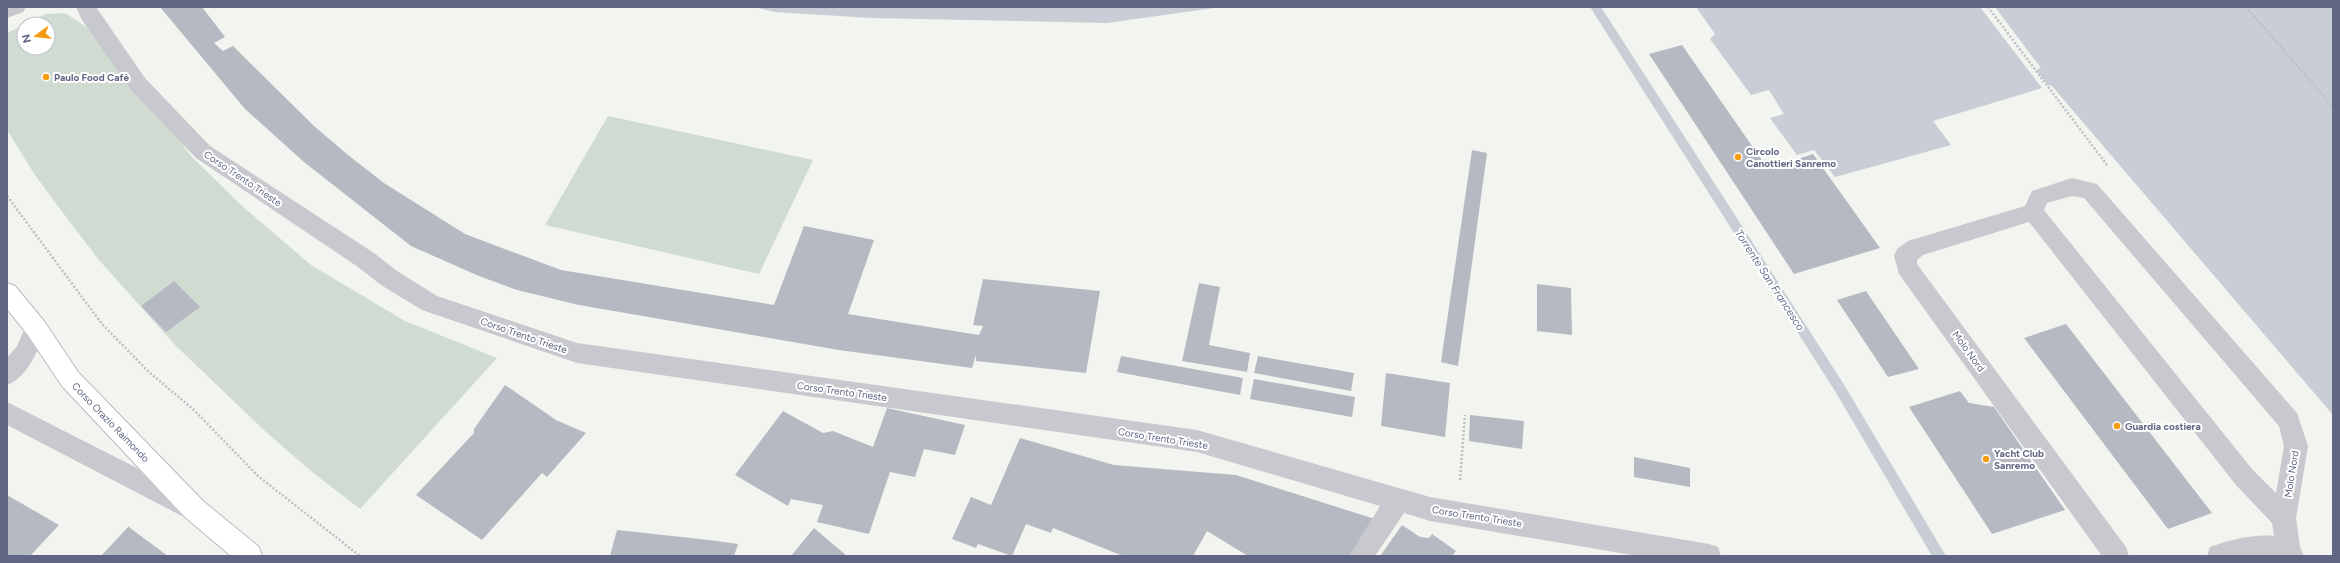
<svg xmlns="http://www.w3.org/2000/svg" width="2340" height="563" font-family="Figtree,sans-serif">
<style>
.green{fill:#d0dcd1}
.water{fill:#c9cdd5}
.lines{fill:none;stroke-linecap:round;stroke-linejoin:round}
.stream{fill:#c9cdd5;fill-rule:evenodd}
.building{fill:#b6b9c2}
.major-casing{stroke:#babbc1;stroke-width:2}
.path{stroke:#bebfc2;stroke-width:2.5;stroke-dasharray:2 2;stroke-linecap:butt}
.minor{fill:#c8c9ce;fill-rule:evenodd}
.major{fill:#fff;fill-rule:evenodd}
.poi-dot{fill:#f59b0f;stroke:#fff;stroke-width:1.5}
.labels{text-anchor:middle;stroke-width:4;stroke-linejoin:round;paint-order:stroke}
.poi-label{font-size:10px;font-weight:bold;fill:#606684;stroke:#fff;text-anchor:start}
.street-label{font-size:10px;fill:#606684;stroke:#fff}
.water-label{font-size:11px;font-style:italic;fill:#657490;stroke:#fff}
</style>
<rect width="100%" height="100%" fill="#f2f4ef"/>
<path class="green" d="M65,13L88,28L154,107L191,156L241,205L311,265L405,321L497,358L360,509L311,471L266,432L175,345L99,260L66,217L35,175L7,130V33L24,25V48H48V24H25L46,14Z
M608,116L813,160L759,274L545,225Z"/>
<path class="water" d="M754,7H1221L1107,23L871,18L775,12Z
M1696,7H1980L2042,88L1933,121L1951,145L1835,177L1814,150L1797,155L1770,118L1784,114L1769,90L1751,95L1710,39L1715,34Z
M1995,7H2333V415L2052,86L2048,85L2036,70L2041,68Z"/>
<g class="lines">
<path class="stream" d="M1590,7H1601L1843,383L1946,556H1932L1835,391Z"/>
</g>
<path class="building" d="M160,7H202L225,37L214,43L223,51L233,46L314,126L348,155L384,183L465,234L561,270L774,305L804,226L874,240L848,314L979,335L983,326L973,325L983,279L1100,291L1086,373L976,361V355L972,368L839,350L579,305L517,290L479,276L411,246L304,162L245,109Z
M1682,45L1768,169L1813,154L1880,248L1794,274L1649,54Z
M1472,150L1487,153L1458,366L1441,362Z
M174,281L200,307L166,332L141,306Z
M1199,283L1220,287L1209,345L1250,353L1247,372L1182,361Z
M1537,284L1571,288L1572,335L1537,331Z
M1866,291L1919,369L1888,377L1837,300Z
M2066,324L2212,513L2168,529L2024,338Z
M1121,356L1243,378L1240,395L1117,372Z
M1258,356L1354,373L1351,391L1254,373Z
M1386,373L1450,383L1445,437L1381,426Z
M1254,379L1355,397L1352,417L1250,399Z
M505,385L556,420L586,433L547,477L542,473L482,540L416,495L474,433V429Z
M1960,391L1969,403L1994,407L2065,510L1992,534L1909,407Z
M887,408L965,425L955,455L924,449L915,477L890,472L869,534L817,522L823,505L791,499L788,506L735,475L783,411L823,433L833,431L873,447Z
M1470,415L1524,421L1522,449L1469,441Z
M1020,438L1114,465L1236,475L1378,520L1351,556H1248L1207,531L1193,556H1123L1053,528L1051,533L1026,524L1012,556L978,544L976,548L952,539L971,497L991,505Z
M1634,457L1690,468V487L1634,477Z
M7,495L59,525L30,556H7Z
M1402,525L1420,537L1429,538L1432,534L1456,551L1452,556H1380Z
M129,526L130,528L168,556H101Z
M814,528L847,556H791Z
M617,530L709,540L738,544L734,556H610Z"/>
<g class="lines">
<defs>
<path id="major" d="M7,283L15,286L44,321L78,372L203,501L259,547L262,556H231L185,517L62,386L28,335L7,309Z"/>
</defs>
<use href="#major" class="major-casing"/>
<path class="path" d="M1988,7L2107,165
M2246,7L2333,107
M7,196L102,324L149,372L194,410L258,476L360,556
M1460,480L1465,415"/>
<path class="minor" d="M7,7H26L23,12L7,18Z
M76,7H96L145,78L210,146L374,253L397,271L437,296L577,343L1197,430L1430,497L1709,544L1718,547L1721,556H1638L1430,521L1404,513L1375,556H1349L1380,506L1197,452L577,363L422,310L381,285L358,267L196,158L131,90L82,20Z
M2072,178L2097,184L2297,413L2308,446L2296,518L2300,547L2304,556H2207L2210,547C2230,540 2253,534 2274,536L2272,523L2236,485L2029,222L1923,255L1917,260V264L2126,547L2129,556H2102L1899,274L1894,256L1897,249L1908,241L2025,206L2032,191ZM2072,196L2084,198L2279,426L2284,446L2276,493L2252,469L2044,210L2047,203Z
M36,318L44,321L47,328C38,348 29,377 7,385V358L17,346L28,321Z
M7,402L198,499L201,507L198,515L189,519L180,515L7,425Z"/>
<use href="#major" class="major"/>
</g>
<g class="poi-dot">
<circle cx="46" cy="77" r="4"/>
<circle cx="1738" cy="157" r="4"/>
<circle cx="2117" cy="426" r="4"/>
<circle cx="1986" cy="459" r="4"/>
</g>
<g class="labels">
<g class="poi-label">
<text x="54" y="81">Paulo Food Cafè</text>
<text x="1746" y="155">Circolo<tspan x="1746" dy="12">Canottieri Sanremo</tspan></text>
<text x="2125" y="430">Guardia costiera</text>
<text x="1994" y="457">Yacht Club<tspan x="1994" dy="12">Sanremo</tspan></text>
</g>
<g class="street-label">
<text transform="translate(243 178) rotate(34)" y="4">Corso Trento Trieste</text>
<text transform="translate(524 335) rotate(19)" y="4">Corso Trento Trieste</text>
<text transform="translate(1969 351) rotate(54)" y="4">Molo Nord</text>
<text transform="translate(842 391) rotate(8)" y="4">Corso Trento Trieste</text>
<text transform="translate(111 422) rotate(46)" y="4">Corso Orazio Raimondo</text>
<text transform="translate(1163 438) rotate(9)" y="4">Corso Trento Trieste</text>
<text transform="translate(2291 474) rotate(-81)" y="4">Molo Nord</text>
<text transform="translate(1477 516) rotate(9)" y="4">Corso Trento Trieste</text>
</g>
<g class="water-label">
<text transform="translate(1770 280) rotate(57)" y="4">Torrente San Francesco</text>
</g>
</g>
<rect width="2340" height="563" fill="none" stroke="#606684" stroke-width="16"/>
<g transform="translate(36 36) rotate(255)"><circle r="19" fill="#ffffff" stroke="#bfc2ce"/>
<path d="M0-3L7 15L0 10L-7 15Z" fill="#f59b0f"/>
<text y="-6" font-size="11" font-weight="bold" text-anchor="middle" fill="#606684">N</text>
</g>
</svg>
